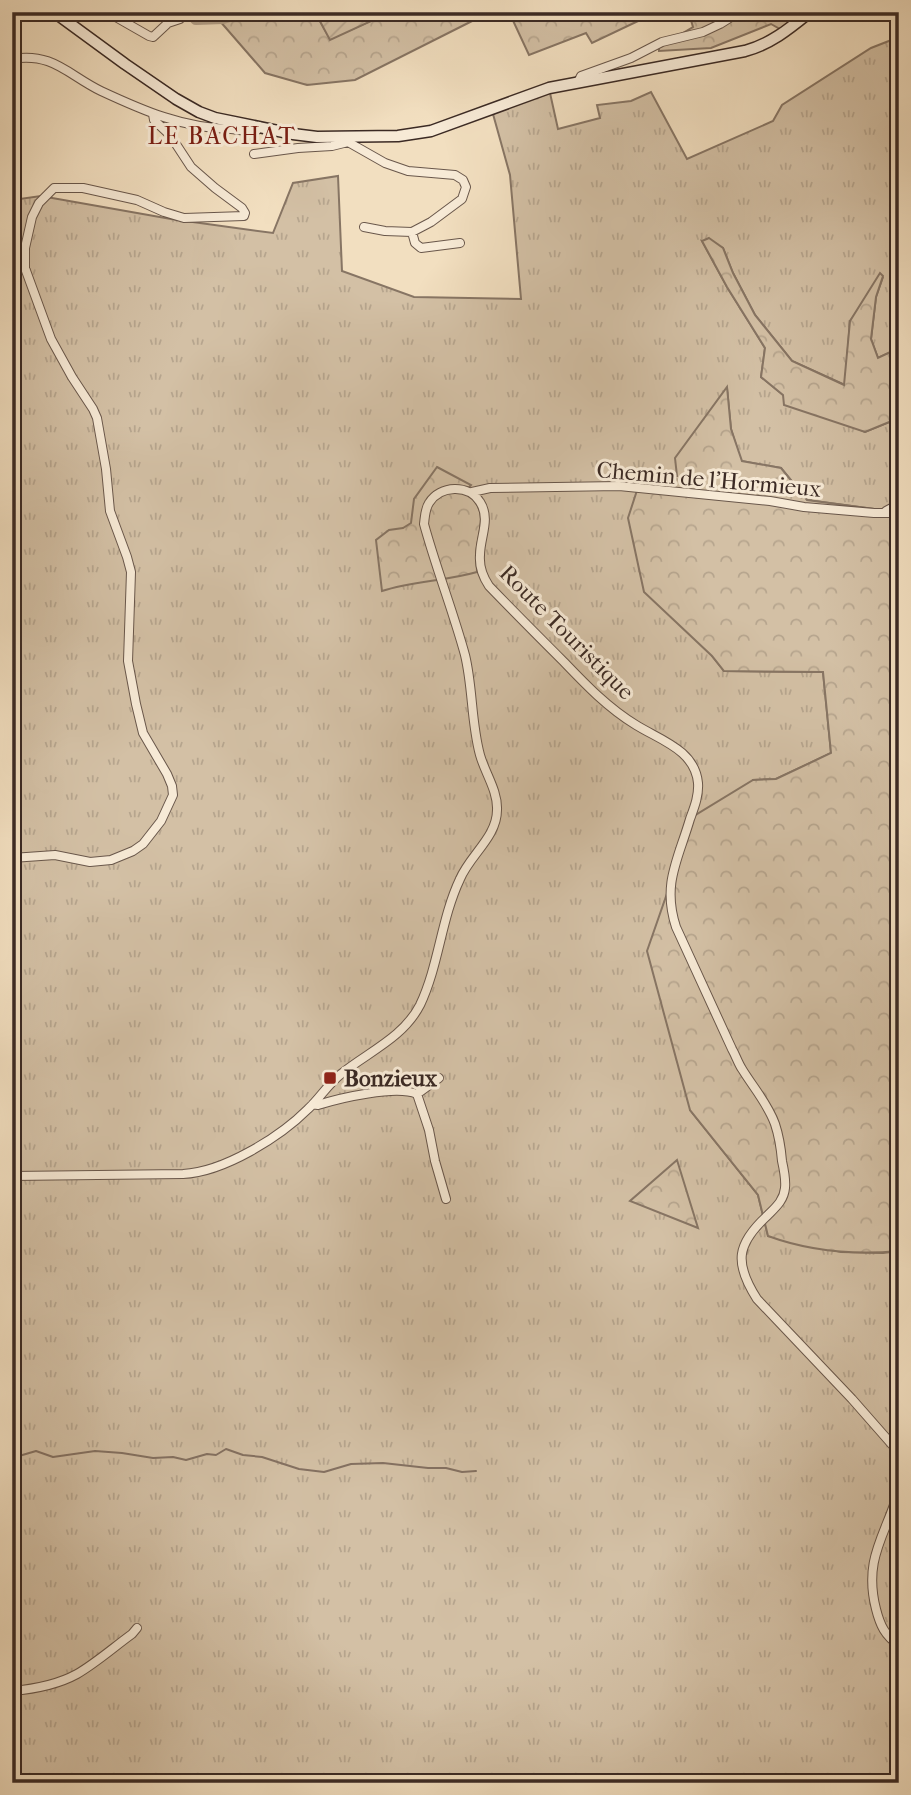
<svg xmlns="http://www.w3.org/2000/svg" width="911" height="1795" font-family="'IM FELL French Canon',serif">
<style>
.grass{fill:url(#grass-tufts);stroke:#877564;stroke-width:2}
.forest{fill:url(#forest-crowns);stroke:#877564;stroke-width:2}
.garden{fill:url(#garden-furrows);stroke:#877564;stroke-width:2}
.lines{fill:none;stroke-linecap:round;stroke-linejoin:round}
.stream{stroke:#847162;stroke-width:2}
.river{stroke:#b4a18b;stroke-width:12}
.street-casing{stroke:#69574b;stroke-width:10}
.secondary-casing{stroke:#3b2a24;stroke-width:13}
.street{stroke:#f7ead6;stroke-width:8}
.secondary{stroke:#f7ead6;stroke-width:10}
.poi-dot{fill:#8f2418;stroke:#f7ead6;stroke-width:2.5}
.labels{text-anchor:middle;stroke-width:6;stroke-linejoin:round;paint-order:stroke}
.street-label{font-size:23px;fill:#3b2a24;stroke:#f7ead6}
.poi-label{font-size:23px;font-weight:bold;fill:#3b2a24;stroke:#f7ead6;text-anchor:start}
.neighbourhood-label{font-size:24px;letter-spacing:2px;fill:#7a1f14;stroke:#f7ead6}
</style>
<defs>
<pattern id="grass-tufts" width="24" height="20" patternUnits="userSpaceOnUse" patternTransform="scale(1.75)"><rect width="24" height="20" fill="#d3c0a5"/><path d="M3 7l-1-3M5 7V3M7 7l1-3M15 17l-1-3M17 17v-4M19 17l1-3" fill="none" stroke="#b6a58e"/></pattern>
<pattern id="forest-crowns" width="20" height="18" patternUnits="userSpaceOnUse" patternTransform="scale(1.75)"><rect width="20" height="18" fill="#d3c0a5"/><path d="M2 6a3 3 0 1 1 6 0M12 15a3 3 0 1 1 6 0" fill="none" stroke="#b6a58e"/></pattern>
<pattern id="garden-furrows" width="10" height="10" patternUnits="userSpaceOnUse" patternTransform="scale(1.75)"><rect width="10" height="10" fill="#d3c0a5"/><path d="M-1 1l2-2M0 10L10 0M9 11l2-2" fill="none" stroke="#b6a58e"/></pattern>
</defs>
<rect width="100%" height="100%" fill="#f2dfc0"/>
<filter id="stains"><feTurbulence type="fractalNoise" baseFrequency=".00286" numOctaves="4"/><feColorMatrix values="0 0 0 0 .2 0 0 0 0 .09 0 0 0 0 .02 0 0 0 .5 -.17"/></filter>
<radialGradient id="worn" r=".72"><stop offset=".6" stop-color="#630" stop-opacity="0"/><stop offset="1" stop-color="#630" stop-opacity=".3"/></radialGradient>
<path class="grass" d="M899,37V348L878,358L871,339L876,297L883,277L850,321L845,385L792,361L755,315L733,273L723,248L702,241L727,287L765,348L761,377L783,395L865,432L899,418V516L894,517L874,509L807,500L781,468L741,461L731,429L727,388L712,656L724,671L823,672L831,753L776,779L753,780L690,1110L758,1195L768,1236L841,1252L883,1253L899,1251V1783H12V200L41,196L171,219L273,233L293,183L338,176L342,271L414,297L521,299L510,175L493,114L515,103L550,93L558,129L600,118L597,105L631,101L651,92L687,159L773,121L782,105L871,48Z"/>
<path class="forest" d="M212,12H315L330,39L380,17L387,12H490L355,80L307,85L265,73Z
M509,12H657L592,43L586,33L529,55Z
M682,12H801L780,29L771,24L711,48L659,51V47L693,27L690,17Z
M709,238L723,248L733,273L755,315L792,361L844,385L850,321L880,273L883,276L876,297L871,339L878,358L899,348V418L865,432L784,405L783,395L761,377L765,348L727,287L702,241Z
M727,387L731,429L742,461L781,468L807,500L874,509L894,517L899,516V1251C855,1255 809,1251 768,1236L758,1195L690,1110L647,951L694,816L753,780L776,779L831,753L823,672L724,671L712,656L644,592L628,518L642,475L677,476L675,458Z
M437,467L471,485L465,492C491,512 478,528 476,555C476,560 477,567 477,572C446,581 413,581 382,591L376,540L389,530L403,528L411,523L414,499Z
M677,1160L698,1228L630,1201Z"/>
<path class="garden" d="M315,12H387L380,17L330,40Z"/>
<g class="lines">
<path class="stream" d="M12,1456H19L36,1451L53,1457L95,1451L122,1453L153,1458L173,1457L186,1460L207,1454L216,1455L226,1449L243,1455L262,1457L299,1469L324,1472L351,1464L383,1463L428,1468H446L462,1472L476,1471"/>
<path class="river" d="M196,19L223,18L244,12"/>
<defs>
<path id="street" d="M107,12L149,36L153,37L168,23L180,19L186,12
M12,59C53,52 68,75 101,91C144,111 183,128 231,129C240,130 248,132 257,130L259,126
M578,82L581,76L631,58L662,42L703,32L720,24L739,12
M348,142L385,163L408,171L455,175L463,180L466,187L462,199L431,222L412,232L385,231L364,227
M254,154L298,148L332,146L348,142V140
M412,232L415,243L421,248L460,243
M472,492L490,488L619,486L770,501L804,507L874,513H899
M886,511L899,504
M12,858L55,855L90,862L111,860L133,851L143,844L161,821L173,795L172,786L167,774L143,733L136,704L128,661L131,572L127,557L110,511L106,469L97,418L93,409L72,377L51,339L25,268V248L32,217L39,203L54,188H83L137,200L164,212L184,218L244,216L245,213L242,208L215,188L191,167L170,135L154,120L153,114
M417,1094L439,1078
M313,1104L318,1105C340,1098 396,1085 417,1094L429,1130L435,1161L446,1199
M12,1176L183,1174C224,1172 280,1137 308,1109C320,1098 328,1084 341,1074C368,1052 403,1038 420,1005C439,965 441,919 460,879C470,855 497,837 497,810C498,791 485,773 480,755C471,722 473,688 465,655C453,611 436,568 424,524C425,516 425,509 429,503C440,485 469,484 480,502C491,519 480,537 480,555C479,567 483,577 489,586C514,612 539,637 564,662C586,685 608,708 636,725C660,740 695,750 698,783C699,796 694,808 690,819C678,860 662,884 676,927L732,1049C736,1056 738,1063 742,1069C753,1087 768,1104 775,1124C779,1136 781,1149 782,1161C784,1170 786,1179 785,1188C784,1200 776,1207 768,1215C736,1244 734,1263 757,1299L852,1399L895,1448L899,1458
M899,1490C886,1535 863,1558 876,1609C880,1625 885,1636 899,1645
M12,1691C35,1689 57,1685 77,1674C96,1663 114,1647 132,1634L137,1628"/>
<path id="secondary" d="M54,12L125,64L176,99L199,112L215,118L293,134L317,137L398,136L431,131L549,88L745,51C771,44 789,29 810,12"/>
</defs>
<use href="#street" class="street-casing"/>
<use href="#secondary" class="secondary-casing"/>
<use href="#street" class="street"/>
<use href="#secondary" class="secondary"/>
</g>
<rect class="poi-dot" x="323" y="1071" width="14" height="14" rx="3.5"/>
<g class="labels">
<g class="street-label">
<text transform="translate(709 479) rotate(5)" y="8">Chemin de l'Hormieux</text>
<text transform="translate(567 632) rotate(45)" y="8">Route Touristique</text>
</g>
<g class="poi-label">
<text x="344" y="1086">Bonzieux</text>
</g>
<g class="neighbourhood-label">
<text x="222" y="144">LE BACHAT</text>
</g>
</g>
<rect width="911" height="1795" fill="none" stroke="#f2dfc0" stroke-width="42"/>
<rect x="14" y="14" width="883" height="1767" fill="none" stroke="#3b2a24" stroke-width="3.5"/>
<rect x="21" y="21" width="869" height="1753" fill="none" stroke="#3b2a24" stroke-width="2"/>
<rect width="100%" height="100%" filter="url(#stains)"/>
<rect width="100%" height="100%" fill="url(#worn)"/>
</svg>
